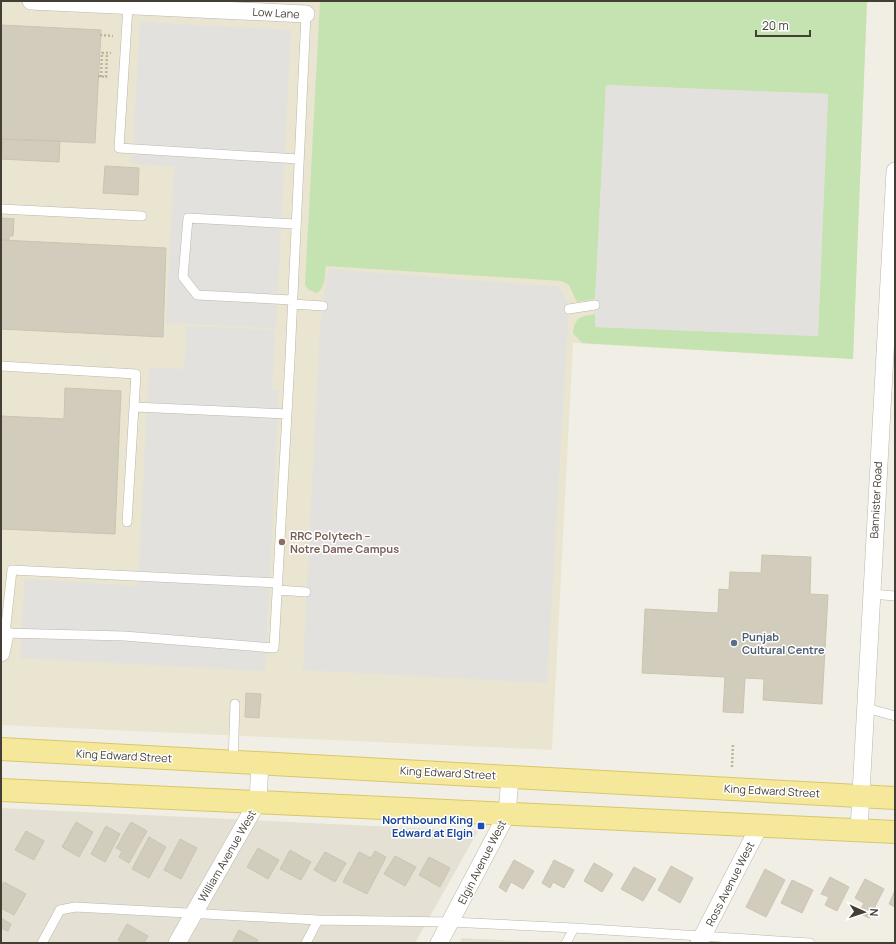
<svg xmlns="http://www.w3.org/2000/svg" width="896" height="944" font-family="Manrope,sans-serif">
<style>
.residential{fill:#e4e1d4}
.education{fill:#e9e5d0}
.green{fill:#c5e2b1}
.parking{fill:#e2e1dd}
.building{fill:#d1ccbc;stroke:#cbc4af}
.lines{fill:none;stroke-linecap:round;stroke-linejoin:round}
.lane-casing{stroke:#bbb7a9;stroke-width:10}
.street-casing{stroke:#bbb7a9;stroke-width:18}
.primary-casing{stroke:#d8c76c;stroke-width:24}
.path{stroke:#bcb59b;stroke-width:2.5;stroke-dasharray:2 2;stroke-linecap:butt}
.lane{stroke:#fff;stroke-width:9}
.street{stroke:#fff;stroke-width:17}
.primary{stroke:#f5e89a;stroke-width:22}
.education-dot{fill:#8d6e63;stroke:#fff;stroke-width:1.5}
.service-dot{fill:#5c6f8a;stroke:#fff;stroke-width:1.5}
.transit-dot{fill:#1a4fb4;stroke:#fff;stroke-width:1.5}
.labels{text-anchor:middle;stroke-width:3;stroke-linejoin:round;paint-order:stroke}
.street-label{font-size:11px;fill:#433f35;stroke:#fff}
.education-label{font-size:11px;font-weight:bold;fill:#785e54;stroke:#fff;text-anchor:start}
.service-label{font-size:11px;font-weight:bold;fill:#4e5e75;stroke:#fff;text-anchor:start}
.transit-label{font-size:11px;font-weight:bold;fill:#164399;stroke:#fff;text-anchor:end}
</style>
<rect width="100%" height="100%" fill="#f1efe5"/>
<path class="residential" d="M1,808L478,831L415,943H1Z
M462,938L555,943H459Z"/>
<path class="education" d="M1,1H867L853,359L573,343L552,750L1,725Z"/>
<path class="green" d="M320,1H867L853,359L582,343L573,333C575,317 580,317 595,314L596,327L818,336L828,94L606,85L595,299L577,302L569,285L562,281L326,266C324,276 327,285 317,293L309,290L305,285Z"/>
<path class="parking" d="M140,22L291,30L276,328L166,323L174,166L132,164Z
M606,85L828,94L818,336L595,327V305Z
M328,269L559,287L569,304L547,683L303,670L320,326Z
M187,326L275,330L272,389H279L265,671L20,658L25,579L138,586L149,368L184,369Z"/>
<path class="building" d="M1,25L101,30L95,143L1,139Z
M3,139L60,141L59,162L1,159Z
M105,166L139,168L138,195L103,193Z
M1,218L14,219L13,236H9V240H1Z
M1,240L166,248L163,337L1,329Z
M65,388L121,391L115,534L1,529V416L64,419Z
M762,555L811,557L810,594L828,595L822,704L763,700L764,679L745,678L743,713L723,712L725,677L642,673L645,609L718,613L719,589L729,590L730,572L761,573Z
M246,693L261,694L259,718L245,717Z
M76,822L93,832L79,857L62,847Z
M131,822L147,831L129,863L119,857L122,851L116,848Z
M106,826L120,834L105,862L91,854Z
M26,831L44,841L34,860L15,850Z
M149,837L166,847L149,878L132,869Z
M180,839L197,848L181,879L164,870Z
M258,848L279,860L268,879L247,867Z
M290,850L311,862L301,880L280,869Z
M375,851L386,857L367,894L343,882L359,852L371,858Z
M325,852L346,863L335,882L314,870Z
M395,856L416,867L405,886L384,874Z
M429,857L450,868L440,887L419,875Z
M514,860L534,871L523,889L511,882L506,892L499,887Z
M554,860L574,870L564,888L553,882L550,888L542,883Z
M594,863L613,874L602,892L584,881Z
M671,866L693,878L680,903L658,890Z
M634,867L656,879L643,901L621,889Z
M765,869L785,880L766,917L746,907Z
M830,877L849,887L837,911L825,905L829,897L821,894Z
M865,879L884,889L869,918L859,913L864,903L855,898Z
M792,880L813,890L802,913L781,903Z
M4,882L26,894L14,915L1,908V888Z
M895,890V907L889,904Z
M1,918L11,924L8,931L1,928Z
M127,924L148,936L144,943H123L118,940Z
M239,930L258,940L256,943H232Z"/>
<g class="lines">
<defs>
<path id="lane" d="M128,6L119,148L298,159
M1,209L142,216
M292,300L197,295L183,277L188,218L295,224
M292,304L323,306
M569,309L595,305
M1,366L136,374L127,522
M135,407L287,414
M278,590L306,592
M871,594L895,596
M3,633L124,636L274,648L290,359L306,14
M5,634L12,570L278,583
M866,708L895,716
M233,762L235,704
M42,943L60,910L75,907L318,920L451,922L574,928L810,943
M306,943L318,920
M566,943L574,928"/>
<path id="street" d="M31,1L306,14
M1,653L5,634
M859,830L895,171
M177,943L258,801L260,763
M439,943L507,814L510,777
M699,943L760,825"/>
<path id="primary" d="M1,749L895,798
M1,790L895,832"/>
</defs>
<use href="#lane" class="lane-casing"/>
<use href="#street" class="street-casing"/>
<use href="#primary" class="primary-casing"/>
<path class="path" d="M100,35L113,36
M98,76L106,77L107,53
M101,77L102,53H111
M732,767L733,743"/>
<use href="#lane" class="lane"/>
<use href="#street" class="street"/>
<use href="#primary" class="primary"/>
</g>
<circle class="education-dot" cx="282" cy="542" r="4"/>
<circle class="service-dot" cx="734" cy="643" r="4"/>
<rect class="transit-dot" x="477" y="822" width="8" height="8" rx="2"/>
<g class="labels">
<g class="street-label">
<text transform="translate(276 13) rotate(3)" y="4">Low Lane</text>
<text transform="translate(876 500) rotate(-87)" y="4">Bannister Road</text>
<text transform="translate(124 756) rotate(3)" y="4">King Edward Street</text>
<text transform="translate(448 773) rotate(3)" y="4">King Edward Street</text>
<text transform="translate(772 791) rotate(3)" y="4">King Edward Street</text>
<text transform="translate(227 856) rotate(-60)" y="4">William Avenue West</text>
<text transform="translate(482 862) rotate(-63)" y="4">Elgin Avenue West</text>
<text transform="translate(730 884) rotate(-63)" y="4">Ross Avenue West</text>
</g>
<g class="education-label">
<text x="290" y="540">RRC Polytech –<tspan x="290" dy="13">Notre Dame Campus</tspan></text>
</g>
<g class="service-label">
<text x="742" y="641">Punjab<tspan x="742" dy="13">Cultural Centre</tspan></text>
</g>
<g class="transit-label">
<text x="473" y="824">Northbound King<tspan x="473" dy="13">Edward at Elgin</tspan></text>
</g>
</g>
<rect width="896" height="944" fill="none" stroke="#433f35" stroke-width="4"/>
<g transform="translate(864 912) rotate(93)" stroke="#ffffff" stroke-width="3" paint-order="stroke">
<path d="M0-3L7 15L0 10L-7 15Z" fill="#433f35"/>
<text y="-6" font-size="11" font-weight="bold" text-anchor="middle" fill="#433f35">N</text>
</g>
<path d="M756 30v6h54v-6" fill="none" stroke="#433f35" stroke-width="2"/>
<text x="762" y="30" font-size="12" fill="#433f35" stroke="#ffffff" stroke-width="3" paint-order="stroke">20 m</text>
</svg>
